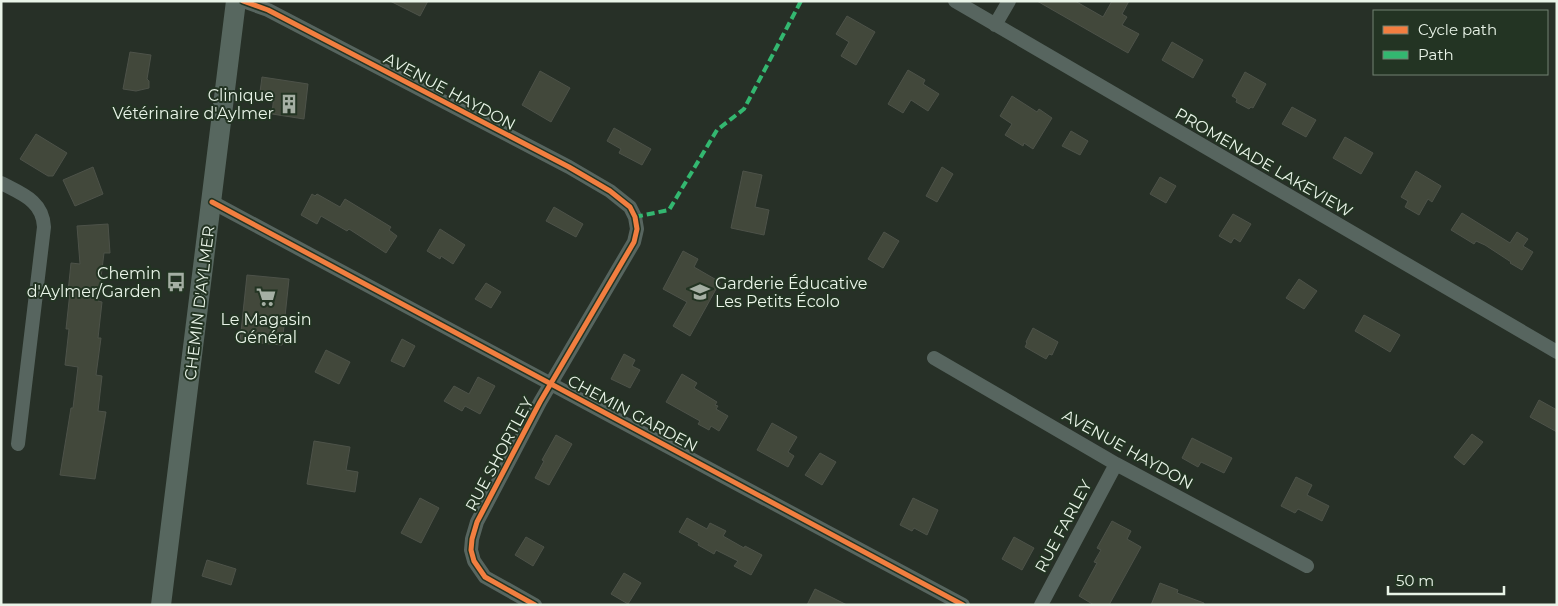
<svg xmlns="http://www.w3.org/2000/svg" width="1558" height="606" font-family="Montserrat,sans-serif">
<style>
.building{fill:#42483b;stroke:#4d5249}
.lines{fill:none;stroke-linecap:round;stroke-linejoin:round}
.minor{stroke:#57655f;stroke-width:14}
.secondary{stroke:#57675f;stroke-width:20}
.quiet{stroke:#33b770;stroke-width:4;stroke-dasharray:8 4;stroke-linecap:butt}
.cycleway-casing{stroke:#233423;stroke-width:8}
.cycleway{stroke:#f27e40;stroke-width:5}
.labels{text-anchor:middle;stroke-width:4;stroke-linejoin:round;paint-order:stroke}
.street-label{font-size:16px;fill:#e9f4e8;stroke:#233423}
.poi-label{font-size:16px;fill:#e9f4e8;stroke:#233423;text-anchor:end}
</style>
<rect width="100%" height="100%" fill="#273027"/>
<path class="building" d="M390,1H428L420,16Z
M1037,1H1075L1103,17L1112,1H1129L1122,14L1127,17L1122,25L1139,34L1128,53Z
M847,16L875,32L856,65L841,56L849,42L836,34Z
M1172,42L1203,60L1193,78L1162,60Z
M130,52L151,55L147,79L149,81V88L136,91L123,89Z
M908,70L925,80L923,84L939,94L928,111L911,100L903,113L888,104Z
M540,71L570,88L551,122L522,105Z
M1245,72L1266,84L1253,108L1251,107L1249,109L1236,102L1237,99L1232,96Z
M262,77L308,84L304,119L272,114L274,94L260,92Z
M1012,96L1037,112L1039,109L1052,118L1033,149L1024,143L1023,146L1005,135L1012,124L1000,116Z
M1292,107L1316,120L1306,137L1282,124Z
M614,128L651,149L642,165L619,153L621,149L607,141Z
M1071,131L1088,141L1080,155L1062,146Z
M36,134L67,153L53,176H48L20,159Z
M1345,137L1373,153L1361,174L1333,158Z
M93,167L103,194L75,206L63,180Z
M942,167L953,174L937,202L926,196Z
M743,171L762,175L755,207L769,210L764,235L731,228Z
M1416,171L1441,186L1432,202L1428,199L1419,215L1405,207L1408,201L1401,197Z
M1160,177L1176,186L1166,203L1150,194Z
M312,194L315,196L317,194L340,207L345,199L391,227L389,230L397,236L386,253L349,229L347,231L321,216L317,224L301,215Z
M554,207L583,224L576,237L546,221Z
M1462,213L1510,243L1517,232L1528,239L1523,246L1533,252L1522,270L1510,263L1511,262L1485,245L1476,241L1474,244L1451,230Z
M1233,214L1251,224L1240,242L1234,238L1231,243L1219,236Z
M108,224L110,253H104L98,301L102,302L98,338H101L96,375L102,376L98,411L106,412L95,479L60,475L71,408H73L78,367L65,365L69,329H66L70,292H68L71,263L80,264L77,226Z
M440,229L465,245L453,264L441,256L440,259L427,251Z
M884,232L899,241L883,268L868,259Z
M683,251L698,259L694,267L720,282L690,336L673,326L687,302L663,289Z
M247,275L289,279L282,345L240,341Z
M1299,279L1317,291L1304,309L1286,298Z
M486,283L501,292L491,308L475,299Z
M1364,315L1400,335L1390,352L1355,331Z
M1033,328L1058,342L1052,355L1049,354L1046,359L1025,347L1027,343L1026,342Z
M402,339L415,346L404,367L391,361Z
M326,350L350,362L339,384L315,372Z
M624,354L635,360L632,366L640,370L630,388L611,379Z
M682,374L697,383L694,388L717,402L715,405L718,406L716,409L728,416L719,431L711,426L709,430L698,424L700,421L666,402Z
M478,377L495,386L480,414L465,406L462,411L444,401L454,386L469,394Z
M1539,400L1557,410V432L1530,417Z
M772,423L797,437L788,452L794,456L788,467L757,450Z
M1472,434L1483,442L1464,465L1454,457Z
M556,435L572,444L549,485L535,478L544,461L542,460Z
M1192,438L1232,458L1224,473L1201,462L1198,467L1182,458Z
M314,441L350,447L346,470L358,472L355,492L307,484Z
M820,453L836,462L822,485L805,475Z
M1296,477L1312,485L1307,495L1329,506L1322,521L1298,509L1295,513L1281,506Z
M420,498L439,508L421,543L401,533Z
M913,498L938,510L927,535L914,528L912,531L900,525Z
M687,518L707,529L710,523L726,531L723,536L744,548L745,546L762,555L751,575L734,566L738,561L716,550L714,554L698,545L699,543L679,532Z
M1112,521L1131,531L1127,539L1141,547L1109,605H1094L1079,596L1097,563L1094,562L1101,550L1097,548Z
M526,537L544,547L533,566L515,555Z
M1014,537L1034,548L1022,570L1002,559Z
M207,560L236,569L231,585L202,576Z
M624,573L641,583L628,604L611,594Z
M1160,583L1178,590L1177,593L1204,603V605H1151Z
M815,589L847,605H807Z"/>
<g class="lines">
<path class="minor" d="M243,1L268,10L569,167L610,191L630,207L635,217L637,229L634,242L540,402L487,503L477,522L472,539L471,550L474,561L485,577L535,605
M955,1L1557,352
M995,25L1009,1
M1,183C22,194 43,201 44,227L18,444
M212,202L963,605
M934,358L1116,464L1307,566
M1041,605L1116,464"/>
<path class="secondary" d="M161,605L236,1"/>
<path class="quiet" d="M635,217L669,210L717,130L744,109L801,1"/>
<defs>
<path id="cycleway" d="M243,1L268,10L569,167L610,191L630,207L635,217L637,229L634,242L540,402L487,503L477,522L472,539L471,550L474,561L485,577L535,605
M212,202L963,605"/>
</defs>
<use href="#cycleway" class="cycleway-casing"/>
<use href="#cycleway" class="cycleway"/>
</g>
<defs>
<symbol id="building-bare" viewBox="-9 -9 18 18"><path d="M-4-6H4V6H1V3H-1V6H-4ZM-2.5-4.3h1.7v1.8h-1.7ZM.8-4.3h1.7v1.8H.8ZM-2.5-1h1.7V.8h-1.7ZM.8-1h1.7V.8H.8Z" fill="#a5afa4" stroke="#233423" stroke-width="2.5" paint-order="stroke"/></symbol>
<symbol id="bus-bare" viewBox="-9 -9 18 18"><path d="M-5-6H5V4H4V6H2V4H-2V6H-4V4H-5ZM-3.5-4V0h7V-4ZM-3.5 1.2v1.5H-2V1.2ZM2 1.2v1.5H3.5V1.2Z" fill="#a5afa4" stroke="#233423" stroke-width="2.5" paint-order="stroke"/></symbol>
<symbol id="school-bare" viewBox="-9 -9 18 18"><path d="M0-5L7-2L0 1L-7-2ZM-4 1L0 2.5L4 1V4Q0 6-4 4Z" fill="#a5afa4" stroke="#233423" stroke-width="2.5" paint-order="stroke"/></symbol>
<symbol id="supermarket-bare" viewBox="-9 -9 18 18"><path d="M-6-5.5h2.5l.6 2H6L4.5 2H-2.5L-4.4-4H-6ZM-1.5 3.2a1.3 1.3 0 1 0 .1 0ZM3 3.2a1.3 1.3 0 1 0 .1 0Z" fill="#a5afa4" stroke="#233423" stroke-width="2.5" paint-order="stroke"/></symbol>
</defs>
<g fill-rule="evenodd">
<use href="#building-bare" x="275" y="90" width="28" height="28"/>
<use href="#bus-bare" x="162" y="268" width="28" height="28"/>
<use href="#school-bare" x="686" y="278" width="28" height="28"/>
<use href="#supermarket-bare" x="252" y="283" width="28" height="28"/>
</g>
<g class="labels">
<g class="street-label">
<text transform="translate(450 91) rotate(28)" y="6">AVENUE HAYDON</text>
<text transform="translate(1264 162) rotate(30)" y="6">PROMENADE LAKEVIEW</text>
<text transform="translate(199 303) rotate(-83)" y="6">CHEMIN D'AYLMER</text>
<text transform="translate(633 413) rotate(28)" y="6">CHEMIN GARDEN</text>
<text transform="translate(1128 449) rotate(29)" y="6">AVENUE HAYDON</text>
<text transform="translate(499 454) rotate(-62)" y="6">RUE SHORTLEY</text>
<text transform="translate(1063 526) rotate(-62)" y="6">RUE FARLEY</text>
</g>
<g class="poi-label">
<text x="274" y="101">Clinique<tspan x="274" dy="18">Vétérinaire d'Aylmer</tspan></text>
<text x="161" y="279">Chemin<tspan x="161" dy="18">d'Aylmer/Garden</tspan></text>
<text x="715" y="289" text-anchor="start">Garderie Éducative<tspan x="715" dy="18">Les Petits Écolo</tspan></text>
<text x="266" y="325" text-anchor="middle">Le Magasin<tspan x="266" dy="18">Général</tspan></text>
</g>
</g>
<rect width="1558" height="606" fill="none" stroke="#e9f4e8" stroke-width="5"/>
<rect x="1373" y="10" width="175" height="65" fill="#233423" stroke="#728172"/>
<rect x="1383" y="26" width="25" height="8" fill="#f27e40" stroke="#728172"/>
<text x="1418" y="35" font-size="15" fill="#e9f4e8">Cycle path</text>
<rect x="1383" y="51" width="25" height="8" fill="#33b770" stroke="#728172"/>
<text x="1418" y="60" font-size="15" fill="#e9f4e8">Path</text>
<path d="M1388 586v8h116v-8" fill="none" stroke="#e9f4e8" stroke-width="2.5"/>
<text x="1396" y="586" font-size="15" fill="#e9f4e8" stroke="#233423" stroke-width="4" paint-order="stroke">50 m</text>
</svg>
